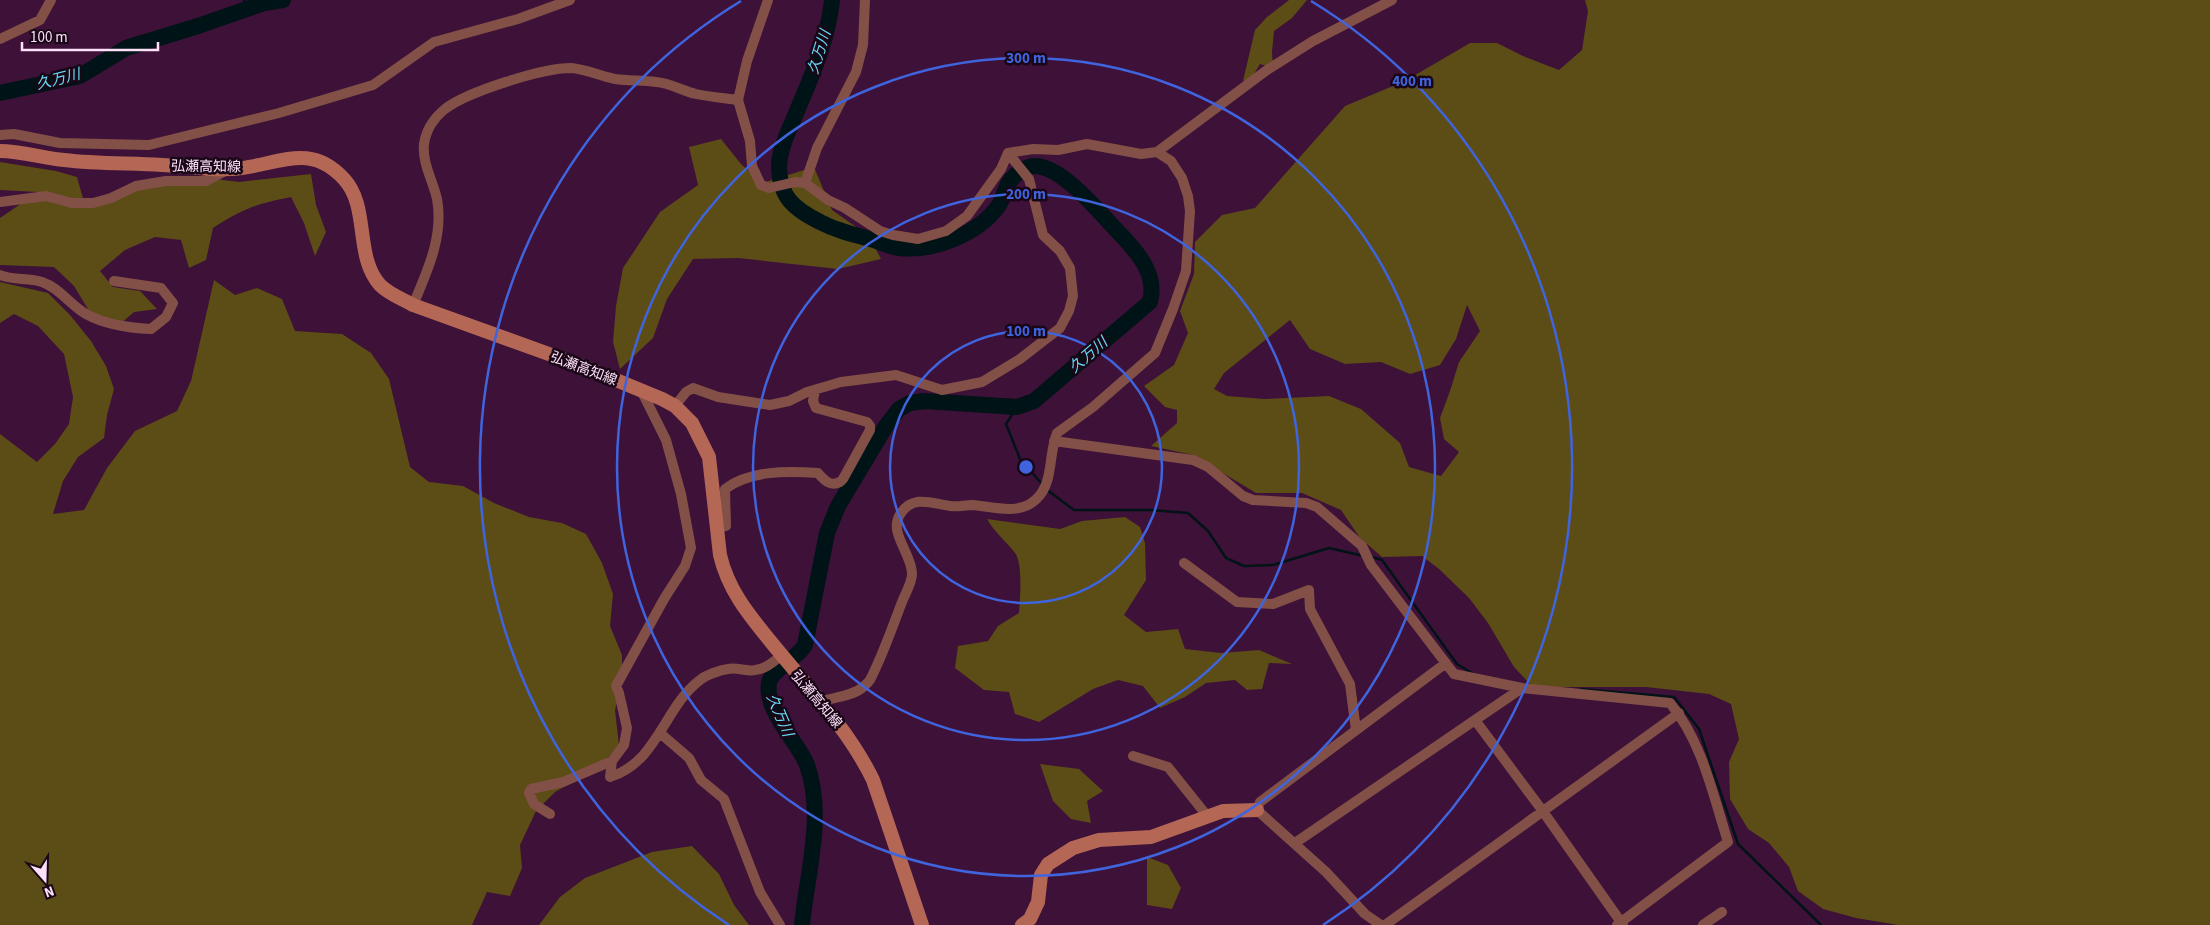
<svg xmlns="http://www.w3.org/2000/svg" width="2210" height="925" font-family="'Source Sans 3','Noto Sans JP',sans-serif">
<style>
.green{fill:#5c4c16;fill-rule:evenodd}
.lines{fill:none;stroke-linecap:round;stroke-linejoin:round}
.stream{stroke:#001317;stroke-width:2.5}
.river{stroke:#001317;stroke-width:16}
.street{stroke:#825046;stroke-width:10}
.secondary{stroke:#b56756;stroke-width:14}
.ring{fill:none;stroke:#3f64dd;stroke-width:2.5}
.labels{text-anchor:middle;stroke-width:5;stroke-linejoin:round;paint-order:stroke}
.street-label{font-size:14px;fill:#fee1f8;stroke:#190717}
.water-label{font-size:15px;font-style:italic;fill:#67ddf5;stroke:#190717}
.centre{fill:#3f64dd;stroke:#190717;stroke-width:2.5}
.ring-label{font-size:15px;text-anchor:middle;font-weight:bold;fill:#3f64dd;stroke:#190717;stroke-width:5;stroke-linejoin:round;paint-order:stroke}
</style>
<rect width="100%" height="100%" fill="#3d1138"/>
<path class="green" d="M1289,0H1307L1292,18L1274,31L1272,52L1273,68L1260,64L1251,79L1243,81L1255,30L1267,17Z
M1585,0H2210V925H1898L1856,918L1823,909L1798,891L1789,867L1769,843L1748,829L1730,799L1729,762L1739,739L1731,704L1709,694L1646,687H1533L1514,667L1488,623L1469,598L1439,569L1422,556L1382,557L1360,538L1341,510L1302,493H1256L1193,455L1151,446L1177,423V410L1165,407L1144,386L1174,365L1188,333L1180,311L1194,274L1195,242L1222,215L1255,208L1345,106L1405,81L1470,43H1497L1523,56L1559,70L1582,50L1588,11ZM1467,305L1480,331L1459,362L1450,391L1440,418L1444,439L1459,452L1441,476L1409,467L1400,443L1361,409L1329,396L1264,399L1227,396L1214,389L1224,373L1290,320L1310,349L1345,364L1381,362L1410,374L1440,365L1456,339Z
M721,139L741,164L762,183L814,167L832,210L869,236L881,259L838,269L738,258L693,259L667,299L653,338L620,369L613,342L616,306L623,268L660,212L698,185L689,147Z
M0,162L56,171L77,177L84,202L140,188L207,178L239,182L311,174L316,205L326,232L315,256L304,223L291,197C256,204 242,209 213,228L206,260L189,268L181,240L155,237L125,250L100,271L113,287L140,291L157,309L134,312L118,326L97,324L74,286L54,267L0,265V218L38,192L0,190Z
M214,280L235,295L257,288L282,299L295,331L342,334L371,353L389,379L410,467L429,482L463,486L494,503L529,517L562,523L586,534L602,563L613,594L610,626L622,655V679L615,710L619,745L601,766L555,792L536,811L520,845L522,868L510,896L487,892L472,925H0V434L37,462L55,444L69,424L73,397L64,354L38,326L14,314L0,323V282L48,293L70,315L91,341L106,366L114,389L107,415L104,438L78,457L63,481L53,514L84,510L107,468L135,431L177,411L191,381Z
M1125,517L1140,527L1145,543L1146,580L1124,615L1146,632L1178,629L1185,649L1221,653L1259,650L1292,664L1269,663L1262,689L1247,690L1235,680L1206,683L1185,697L1160,708L1143,686L1118,680L1093,689L1039,722L1015,714L1009,692L984,690L955,668L958,646L988,641L998,626L1019,613C1020,600 1023,563 1015,553C1006,541 995,533 987,519L1060,529L1082,521Z
M1040,764L1079,769L1103,791L1087,801L1091,823L1071,819L1053,801Z
M692,846L719,874L734,905L749,925H539L560,897L585,878L652,852Z
M1147,857L1168,865L1181,888L1172,909L1147,905Z"/>
<g class="lines">
<path class="stream" d="M244,0L247,9
M1017,407L1006,424L1020,459L1043,485
M1046,489L1074,510H1151L1188,513L1208,531L1226,558L1244,566L1273,565L1329,548L1364,556
M1372,557L1382,560L1457,664L1472,673
M1581,689L1674,697L1699,729L1738,844L1821,925"/>
<path class="river" d="M0,93L80,76L126,48L198,26L264,3L283,0
M802,925C807,873 825,816 807,765C799,743 764,711 769,683C771,670 798,658 805,645L827,533L838,506L886,426L899,409L910,403L924,401L1017,407L1034,401L1150,302C1157,275 1139,254 1122,236C1101,215 1065,168 1036,166C1027,165 1015,174 1010,181C1005,187 1004,197 999,205C979,234 933,252 899,248C891,247 882,243 874,240C855,235 837,231 820,222C794,209 779,197 779,165C780,147 790,128 797,111C812,75 828,40 832,0"/>
<path class="street" d="M768,0L747,61L738,100L750,141L752,166L761,185L769,188L795,182L805,183L828,200L845,208L880,231L893,235L918,239L946,231L967,216L1001,169L1008,153L1033,149L1058,150L1087,144L1141,154L1157,152L1267,70L1313,41L1392,0
M0,39L40,20L51,0
M0,135L14,134L60,143L149,145L279,113L373,85L434,42L518,19L570,0
M805,183L817,148L856,72L863,45L865,0
M0,202L46,196L72,203H93L111,198L136,186L166,181H206L227,170
M0,275C14,281 28,277 42,282C60,288 71,306 86,314C106,325 129,328 151,329L166,317L173,303L161,288L114,281
M413,305C427,272 444,236 437,199C433,181 422,163 424,144C426,130 434,118 445,109C467,92 542,68 571,68C586,69 600,76 615,79C629,81 642,80 656,82C670,83 683,91 696,94C710,97 724,98 738,100
M675,406L686,392L693,388L718,397L770,405L789,401L807,392L841,382L896,375L942,390L982,382L1020,359L1060,328L1069,311L1073,296L1070,268L1060,251L1043,235L1029,179L1008,153
M1054,441L1193,460L1208,467L1243,496L1253,500L1306,503L1317,507L1362,546L1371,565L1454,674L1522,688L1670,703C1702,741 1713,795 1728,842L1617,925
M718,527L726,526L725,489C750,470 788,471 818,473C824,480 830,487 840,482L843,479L870,430V426L867,422L816,408L813,401L815,390
M1184,563L1237,602L1273,604L1309,590L1310,609L1350,684L1356,730
M819,702C832,698 852,696 862,688C865,685 868,683 870,680C883,655 892,628 902,602C905,594 912,583 912,574C912,553 887,532 901,513C914,494 933,504 950,506C957,507 965,505 973,505C996,507 1023,517 1040,495C1053,479 1049,452 1057,433L1093,407L1155,353L1173,309L1186,271L1190,211L1188,196L1182,178L1171,161L1157,152
M1475,720L1522,688
M660,733L689,758L701,780L724,799L760,892L780,925
M1133,756L1168,767L1208,817
M612,761L610,777C658,762 664,707 700,680C706,675 720,670 728,669C737,667 747,672 755,670C766,669 774,661 782,655
M550,814L534,804L529,793L531,789L563,782L612,761L624,745L627,728L619,693L616,686L664,599L685,566L691,548L681,494L666,440L641,390
M1295,843L1475,720L1542,810L1623,925
M1381,925L1365,914L1326,872L1257,810L1260,802L1446,663
M1385,925L1679,713
M1703,925L1722,912"/>
<path class="secondary" d="M0,151C21,151 43,158 64,160C97,164 129,163 162,165C188,166 216,172 242,168C281,163 311,143 344,179C370,207 354,256 380,285C389,294 402,299 413,305L582,366L662,399L675,406L692,423L709,457L720,555C728,590 749,615 771,642C806,685 849,730 873,780L922,925
M1022,925L1030,919L1038,902L1041,875L1048,864L1073,848L1099,840L1151,837L1223,811L1257,810"/>
</g>
<g class="ring">
<circle cx="1026" cy="467" r="136"/>
<circle cx="1026" cy="467" r="273"/>
<circle cx="1026" cy="467" r="409"/>
<path d="M729 925A546 546 0 0 1 741 1M1311 1A546 546 0 0 1 1323 925"/>
</g>
<g class="labels">
<g class="street-label">
<text transform="translate(206 166) rotate(1)" y="5">弘瀬高知線</text>
<text transform="translate(584 368) rotate(21)" y="5">弘瀬高知線</text>
<text transform="translate(817 699) rotate(50)" y="5">弘瀬高知線</text>
</g>
<g class="water-label">
<text transform="translate(819 52) rotate(-73)" y="5">久万川</text>
<text transform="translate(58 79) rotate(-14)" y="5">久万川</text>
<text transform="translate(1088 355) rotate(-41)" y="5">久万川</text>
<text transform="translate(780 715) rotate(67)" y="5">久万川</text>
</g>
</g>
<circle cx="1026" cy="467" r="8" class="centre"/>
<g class="ring-label">
<text x="1026" y="63">300 m</text>
<text x="1412" y="86">400 m</text>
<text x="1026" y="199">200 m</text>
<text x="1026" y="336">100 m</text>
</g>
<g transform="translate(45 880) rotate(160)" stroke="#190717" stroke-width="4" paint-order="stroke">
<path d="M0-4L9 19L0 12L-9 19Z" fill="#fee1f8"/>
<text y="-8" font-size="14" font-weight="bold" text-anchor="middle" fill="#fee1f8">N</text>
</g>
<path d="M22 42v8h136v-8" fill="none" stroke="#fee1f8" stroke-width="2.5"/>
<text x="30" y="42" font-size="15" fill="#fee1f8" stroke="#190717" stroke-width="4" paint-order="stroke">100 m</text>
</svg>
